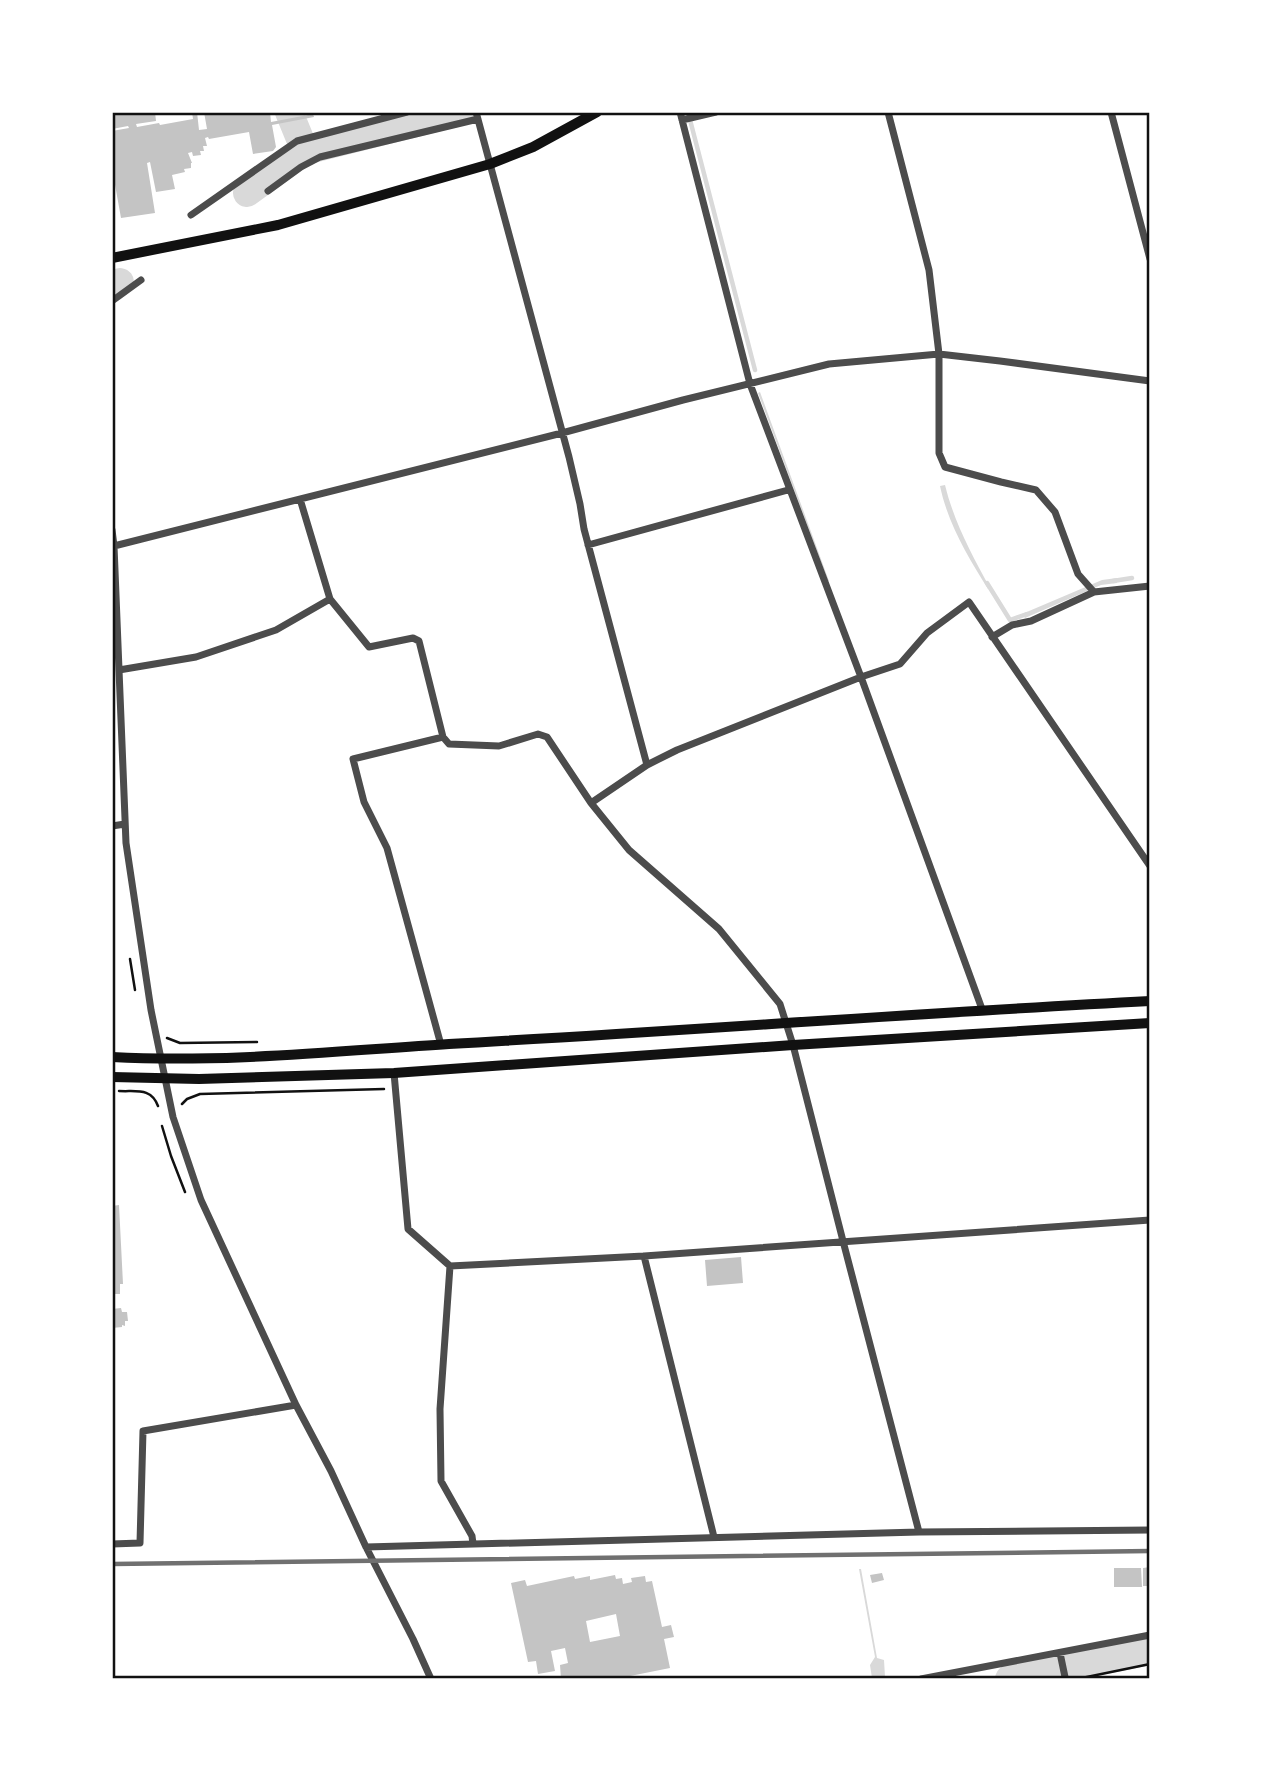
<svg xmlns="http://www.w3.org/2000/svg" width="1262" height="1791" font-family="'Sofia Sans Condensed',sans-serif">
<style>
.water{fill:#d9d9d9}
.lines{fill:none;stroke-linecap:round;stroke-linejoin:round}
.stream{stroke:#d9d9d9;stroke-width:4.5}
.river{stroke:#d9d9d9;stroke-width:28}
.building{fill:#c4c4c4;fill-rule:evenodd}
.path{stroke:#111;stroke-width:2.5}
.minor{stroke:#4c4c4c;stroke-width:7}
.secondary{stroke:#111;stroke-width:10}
.rail{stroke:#707070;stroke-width:4.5}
.neatline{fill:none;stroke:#111;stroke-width:2.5}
</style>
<rect width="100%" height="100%" fill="#fff"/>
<path class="water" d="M760,392L829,581H828L758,393Z
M945,485C954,522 972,555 990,588L988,589C968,557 948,524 940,486Z
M1117,578V583L1101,585L1025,618L1022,614L1102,580Z
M859,1569H861L877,1658L884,1660L885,1677L872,1678L870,1665L875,1657Z"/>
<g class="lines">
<path class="stream" d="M688,112L755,370
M1113,581L1132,578
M987,583L1010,620L1027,614"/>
<path class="river" d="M289,112L305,151
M247,193L305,151L460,112
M112,288L120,282
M1009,1679L1150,1651"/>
</g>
<path class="building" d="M112,112H155L156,121L136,124L137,127L159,123L160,125L193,119L192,112H197L199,130L207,129L204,112H270L271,122L313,114L314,117L272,125L276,147L273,151L253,154L249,132L209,139L208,137L205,138L207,146H203L204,151H200L201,155L193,156L192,152L188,153L192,163H191V168L184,169L185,172L172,175L175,189L156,192L150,162L147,163L155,213L121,218L112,168V131L129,128L128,126L112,129Z
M119,1205L123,1284H120V1294H112V1206Z
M741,1257L743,1283L707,1286L705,1260Z
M121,1308L122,1312H127L128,1321H125V1326L122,1325V1327L112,1328V1309Z
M1150,1567V1586H1143V1568Z
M1114,1568H1141L1142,1587H1114Z
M882,1573L884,1580L872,1583L870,1575Z
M615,1575L616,1579L622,1578L623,1584L632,1582L631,1578L645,1576L646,1582L652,1581L662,1627L671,1625L674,1637L664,1639L670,1668L630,1676V1679H561L560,1665L568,1663L565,1648L551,1651L555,1671L538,1674L536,1661L528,1662L511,1583L525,1580L527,1586L574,1576L575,1579L590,1576V1580ZM616,1614L620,1636L590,1642L586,1621Z"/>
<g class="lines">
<path class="path" d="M130,959L135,990
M167,1038L180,1043L257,1042
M119,1091C136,1092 151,1087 158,1106
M182,1104L187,1099L200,1094L384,1089
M162,1126L171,1156L185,1192
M1077,1679L1150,1664"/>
<path class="minor" d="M476,112L569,457L580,504L584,529L647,765L677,750L861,677L900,664L927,633L969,602L1150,866
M680,112L750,384L861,677L982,1009
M888,112L929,270L939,354V453L945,467L1001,482L1036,490L1055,512L1078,574L1094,592
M1111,112L1150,259
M682,120L716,112
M268,191L301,167L320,157L478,119
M191,215L297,141L407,112
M112,301L141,280
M300,499L330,599L369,647L413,638L419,641L443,737L449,744L499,746L538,734L547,737L591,803
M112,530L114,546L126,843L151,1010L173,1117L201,1200L296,1405L331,1471L366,1547L413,1639L431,1679
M588,545L788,490
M114,546L562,433L683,400L829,364L939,354L1000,361L1150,381
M992,637L1012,625L1031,621L1094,592L1150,586
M119,670L196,657L276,630L330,599
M647,765L591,803L629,850L719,929L780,1004L793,1045L843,1241L919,1532
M112,826L125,824
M441,1045L387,848L364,802L353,759L443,737
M394,1073L408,1229L450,1266L644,1256L1150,1220
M644,1256L714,1537
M450,1266L440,1409L441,1481L472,1536L473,1544
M112,1544L140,1543L143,1431L296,1405
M366,1547L919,1532L1150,1530
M1060,1653L1065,1677
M921,1679L1150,1635"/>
<path class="secondary" d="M112,258L278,225L490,164L533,147L597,112
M112,1057C225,1063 337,1051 449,1044C683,1031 916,1013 1150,1001
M112,1077L199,1079L394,1073L793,1045L1150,1023"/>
<path class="rail" d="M112,1564L1150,1551"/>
</g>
<rect width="1262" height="1791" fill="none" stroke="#ffffff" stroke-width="228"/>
<rect x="114" y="114" width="1034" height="1563" class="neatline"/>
</svg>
